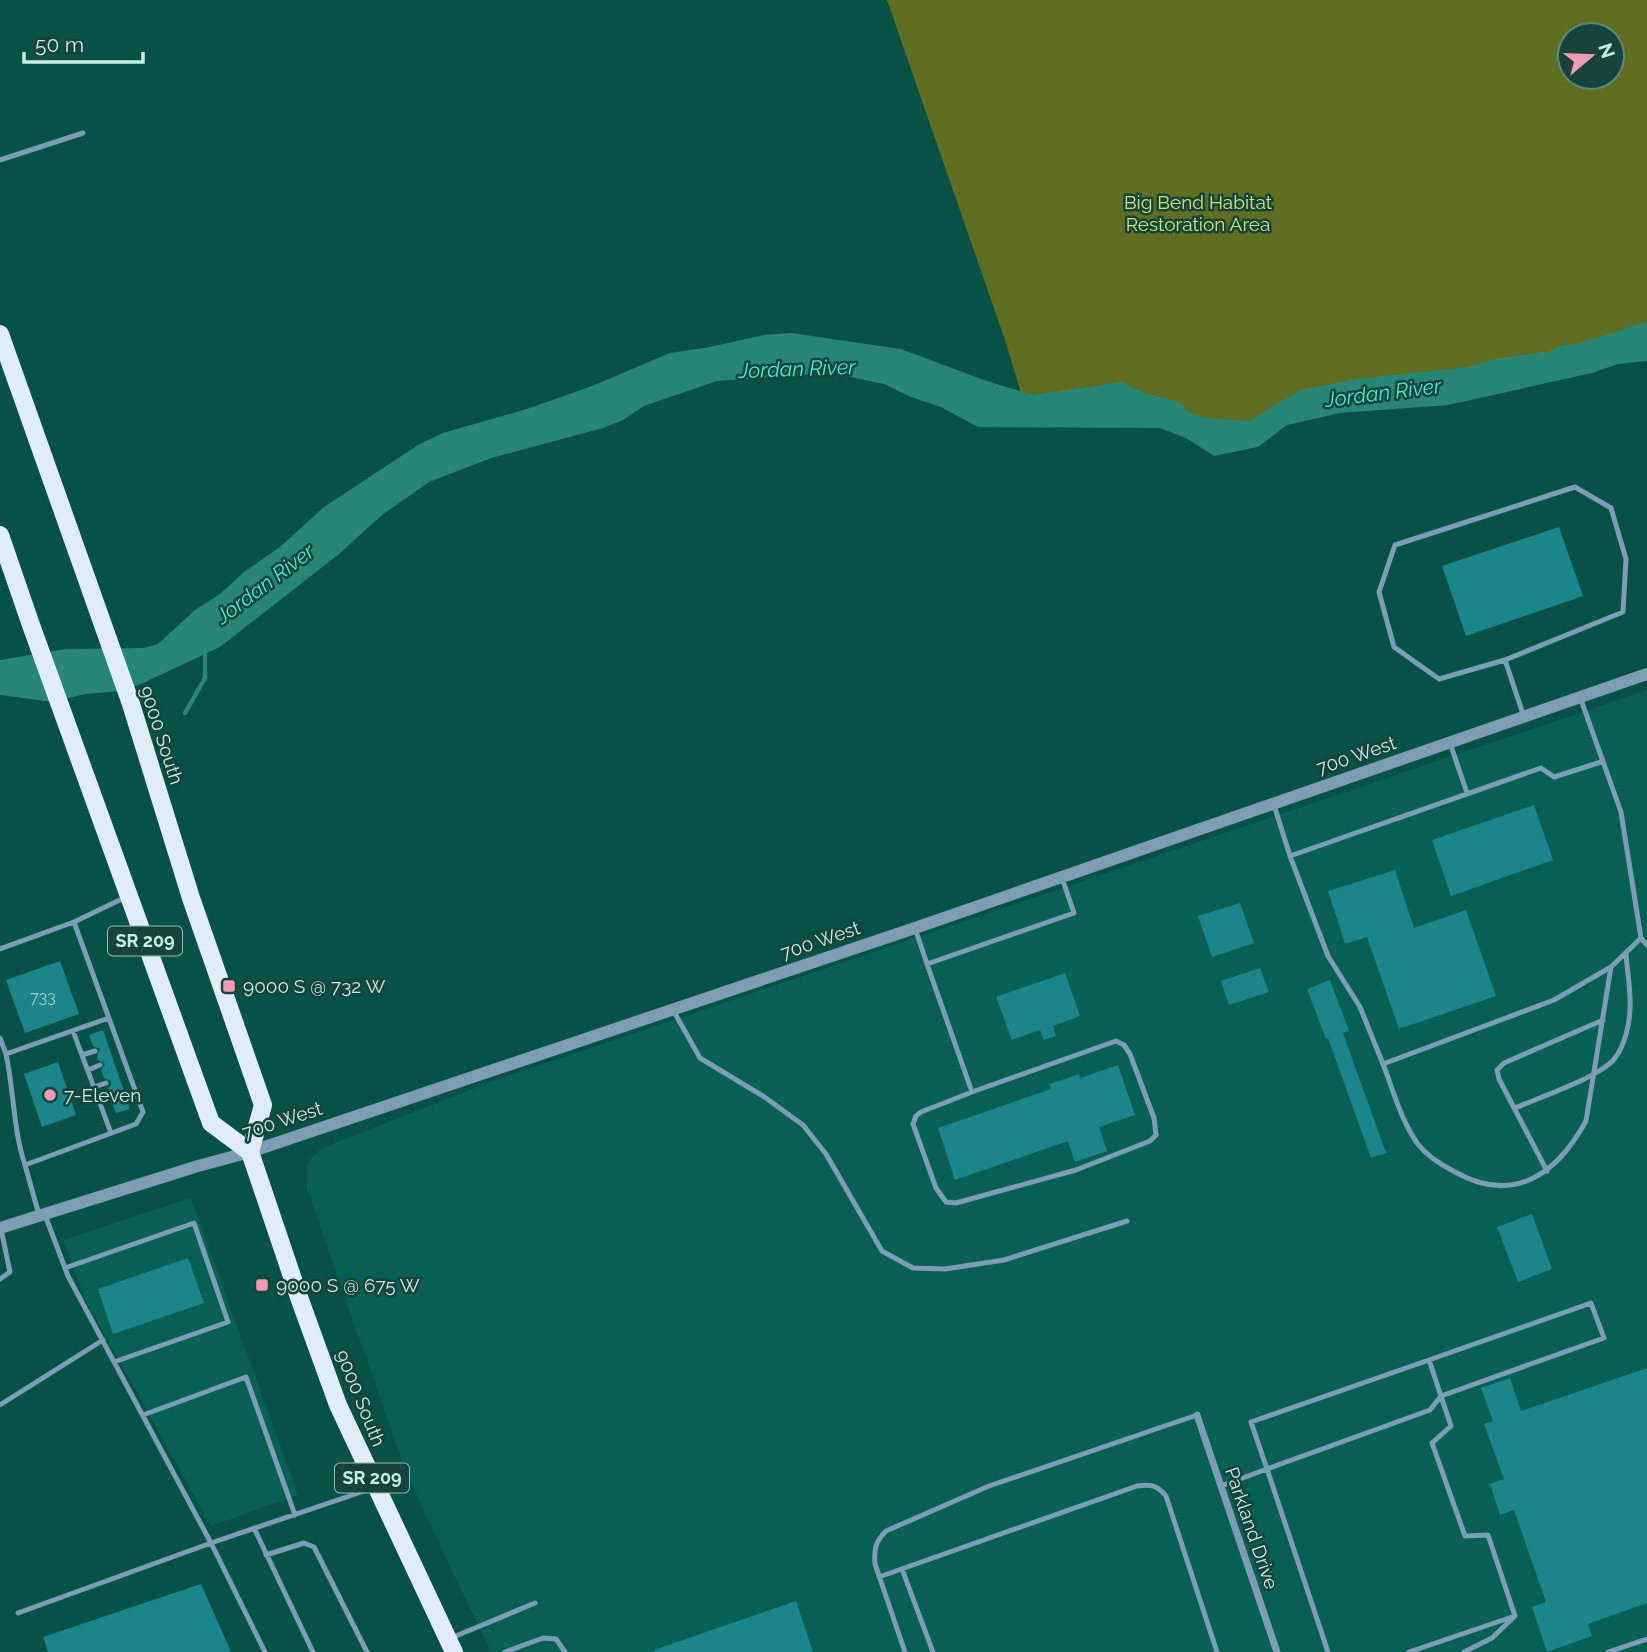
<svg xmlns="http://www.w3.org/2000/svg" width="1647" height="1652" font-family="Raleway,sans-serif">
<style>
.built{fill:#085f53}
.green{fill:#606e21;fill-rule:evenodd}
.water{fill:#288676}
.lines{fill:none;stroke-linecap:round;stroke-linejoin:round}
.stream{stroke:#288676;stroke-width:4.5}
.building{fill:#1a858a}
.service{stroke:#7c9db5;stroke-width:5}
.minor{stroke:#7c9db5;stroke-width:7}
.tertiary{stroke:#7c9db5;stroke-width:12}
.primary{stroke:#e0edf7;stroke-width:18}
.poi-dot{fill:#f09ab5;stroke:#16433b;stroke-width:2.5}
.labels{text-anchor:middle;stroke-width:5;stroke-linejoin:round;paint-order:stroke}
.number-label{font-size:16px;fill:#9cd4ce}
.shield{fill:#16433b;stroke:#92bbb2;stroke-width:2}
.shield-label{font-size:18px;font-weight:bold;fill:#c7eee5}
.park-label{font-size:19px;fill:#cde573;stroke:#16433b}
.street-label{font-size:19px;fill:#c7eee5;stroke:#16433b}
.poi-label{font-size:19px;fill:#c7eee5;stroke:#16433b;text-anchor:start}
.water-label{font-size:21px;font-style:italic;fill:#43efd3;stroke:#16433b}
</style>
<rect width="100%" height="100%" fill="#085146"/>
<path class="built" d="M1647,690V1652H491L419,1501L400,1455L307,1189L306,1170L309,1161L320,1149L493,1081Z
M191,1198L298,1495L211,1526L85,1299L63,1240Z"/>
<path class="green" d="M887,0H1647V330L1226,432L1024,403L1006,343ZM1570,35H1612V77H1570Z"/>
<path class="water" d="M1647,322V361L1618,364L1592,373L1448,405L1340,413L1287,425L1258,447L1214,456L1186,438L1160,428L978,427L941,407L911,397L884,384L832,373L717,381L644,406L623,420L603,428L491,458L429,482L382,515L339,554L220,647L141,684L122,691L85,694L53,702L0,695V660L66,649L144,648L158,644L195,610L220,594L244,572L280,547L324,507L418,445L443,433L527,409L592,386L670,353L710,347L764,335L791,333L901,349L984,380L1033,395L1122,382L1144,393L1179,402L1191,414L1209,418L1249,421L1300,390L1356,379L1469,367L1495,359L1551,351L1563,345L1576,344Z"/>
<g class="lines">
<path class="stream" d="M185,713L205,678V650"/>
</g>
<path class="building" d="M1559,527L1583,596L1466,636L1442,566Z
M1534,805L1553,860L1451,896L1432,840Z
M1395,870L1414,928L1466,910L1496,996L1399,1029L1367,937L1345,944L1328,891Z
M1240,903L1254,943L1212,957L1198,916Z
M60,961L79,1014L25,1033L6,980Z
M1260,968L1269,992L1229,1005L1221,981Z
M1065,973L1080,1016L1053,1026L1056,1036L1044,1040L1040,1030L1012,1040L996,997Z
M1330,980L1349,1031L1343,1033L1386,1153L1371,1158L1328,1038L1326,1039L1307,989Z
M103,1030L130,1109L116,1113L112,1102L116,1099V1095L109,1092L108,1088L111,1085V1081L104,1078L101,1070L105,1064L98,1060L97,1056L100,1049L93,1046L89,1035Z
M58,1062L76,1115L42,1127L24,1074Z
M1118,1065L1135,1115L1099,1127L1107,1151L1075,1162L1068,1141L955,1180L938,1128L1051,1089L1050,1084L1079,1074L1080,1078Z
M1532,1214L1552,1269L1518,1282L1497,1227Z
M188,1258L204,1303L113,1334L98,1289Z
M1647,1368V1603L1588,1624L1592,1636L1547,1652L1532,1607L1546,1602L1514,1510L1500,1515L1490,1484L1504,1479L1484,1424L1493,1421L1481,1388L1510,1378L1521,1411Z
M201,1584L231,1652H48L43,1637Z
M796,1601L813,1652H655L654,1650Z"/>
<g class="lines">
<path class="service" d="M0,160L83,133
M1505,660L1439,679L1394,647L1379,592L1395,545L1575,487L1611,508L1626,559L1623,612L1505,660L1524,717
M1580,697L1621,812L1641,938L1647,945
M1450,743L1467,793
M1274,805L1290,856L1541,768L1554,777L1601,762
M1290,856L1328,956L1360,1007L1383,1064
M915,928L927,964L1074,913L1062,878
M0,949L74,922
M927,964L972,1092L921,1112L916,1116L913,1124L936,1188L946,1202L956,1203L1076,1170L1150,1141L1156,1135L1154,1118L1130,1054L1124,1045L1116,1041L972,1092
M1611,967L1586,1121C1557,1174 1514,1205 1455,1172C1441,1165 1427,1156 1417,1143C1401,1120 1393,1090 1383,1064L1554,1000L1611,967L1641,938
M673,1010L700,1058L763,1096L803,1125L826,1154L882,1251L913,1268L945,1269L1004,1260L1127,1221
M73,1031L111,1133
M0,1038L6,1054
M82,1055L95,1051
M88,1070L100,1065
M94,1087L106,1083
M99,1101L111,1097
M1515,1108C1538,1098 1601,1077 1615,1058C1625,1045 1630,1023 1630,1007C1631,990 1627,971 1626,953
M25,1165C13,1129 14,1091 6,1054L109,1018
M1547,1171L1499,1079L1497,1070L1504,1063L1603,1020
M39,1215L25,1165L136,1124L143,1112L74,922L126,897
M45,1215L68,1276L211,1543L265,1652
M65,1268L194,1223L228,1322L114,1362
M0,1279L10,1272L1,1229
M0,1405L103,1340
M143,1415L246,1377L295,1515
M1221,1486L1267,1469L1251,1422L1429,1360L1451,1426L1432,1443L1465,1536L1488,1535L1515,1616L1492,1638L1464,1652
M254,1528L313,1652
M266,1555L304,1543L314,1547L367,1652
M902,1569L933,1652
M879,1577L1137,1486C1151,1484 1157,1485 1166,1496L1217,1652
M18,1613L211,1543L373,1488
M451,1638L535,1603
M505,1652L543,1638L556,1639L565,1652
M905,1652L875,1564C874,1549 875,1542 886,1531L989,1486L1197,1415
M1328,1652L1267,1469L1430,1410L1441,1396L1604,1338L1591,1303L1429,1360
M1409,1652L1512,1617
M1608,1652L1647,1639"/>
<path class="minor" d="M1197,1415L1277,1652"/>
<path class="tertiary" d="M0,1228L198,1166L250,1152L915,928L1647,674"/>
<path class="primary" d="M0,334L131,704L191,898L263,1105L250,1152L300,1300L338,1405L454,1652
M0,535L31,625L211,1123L250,1152"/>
</g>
<g class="poi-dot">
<rect x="222" y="979" width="14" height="14" rx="3.5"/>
<circle cx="50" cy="1095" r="7"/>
<rect x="255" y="1278" width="14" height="14" rx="3.5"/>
</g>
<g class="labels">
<g class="number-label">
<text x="43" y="1003">733</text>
</g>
<g class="shield">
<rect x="108" y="926.5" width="74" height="29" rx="5"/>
<rect x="335" y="1463.5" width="74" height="29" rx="5"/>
</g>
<g class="shield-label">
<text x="145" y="947">SR 209</text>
<text x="372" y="1484">SR 209</text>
</g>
<g class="park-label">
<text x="1198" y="209">Big Bend Habitat<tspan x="1198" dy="22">Restoration Area</tspan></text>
</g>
<g class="street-label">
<text transform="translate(162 735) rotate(72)" y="7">9000 South</text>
<text transform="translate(1356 755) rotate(-19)" y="7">700 West</text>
<text transform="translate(820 940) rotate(-19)" y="7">700 West</text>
<text transform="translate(282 1120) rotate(-18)" y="7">700 West</text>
<text transform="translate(361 1398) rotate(68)" y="7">9000 South</text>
<text transform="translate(1252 1528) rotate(71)" y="7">Parkland Drive</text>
</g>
<g class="poi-label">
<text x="243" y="993">9000 S @ 732 W</text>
<text x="64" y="1102">7-Eleven</text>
<text x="276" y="1292">9000 S @ 675 W</text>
</g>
<g class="water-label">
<text transform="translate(797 369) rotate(-2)" y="7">Jordan River</text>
<text transform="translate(1383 393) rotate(-7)" y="7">Jordan River</text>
<text transform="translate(265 584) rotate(-37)" y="7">Jordan River</text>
</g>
</g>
<g transform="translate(1591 56) rotate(71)"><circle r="33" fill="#16433b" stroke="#5d877f" stroke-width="2"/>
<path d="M0-5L12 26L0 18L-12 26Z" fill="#f09ab5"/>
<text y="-10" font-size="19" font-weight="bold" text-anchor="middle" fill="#c7eee5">N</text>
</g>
<path d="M24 52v10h119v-10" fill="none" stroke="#c7eee5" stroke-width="3.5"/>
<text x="35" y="52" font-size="21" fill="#c7eee5" stroke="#16433b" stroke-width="5" paint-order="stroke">50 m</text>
</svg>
